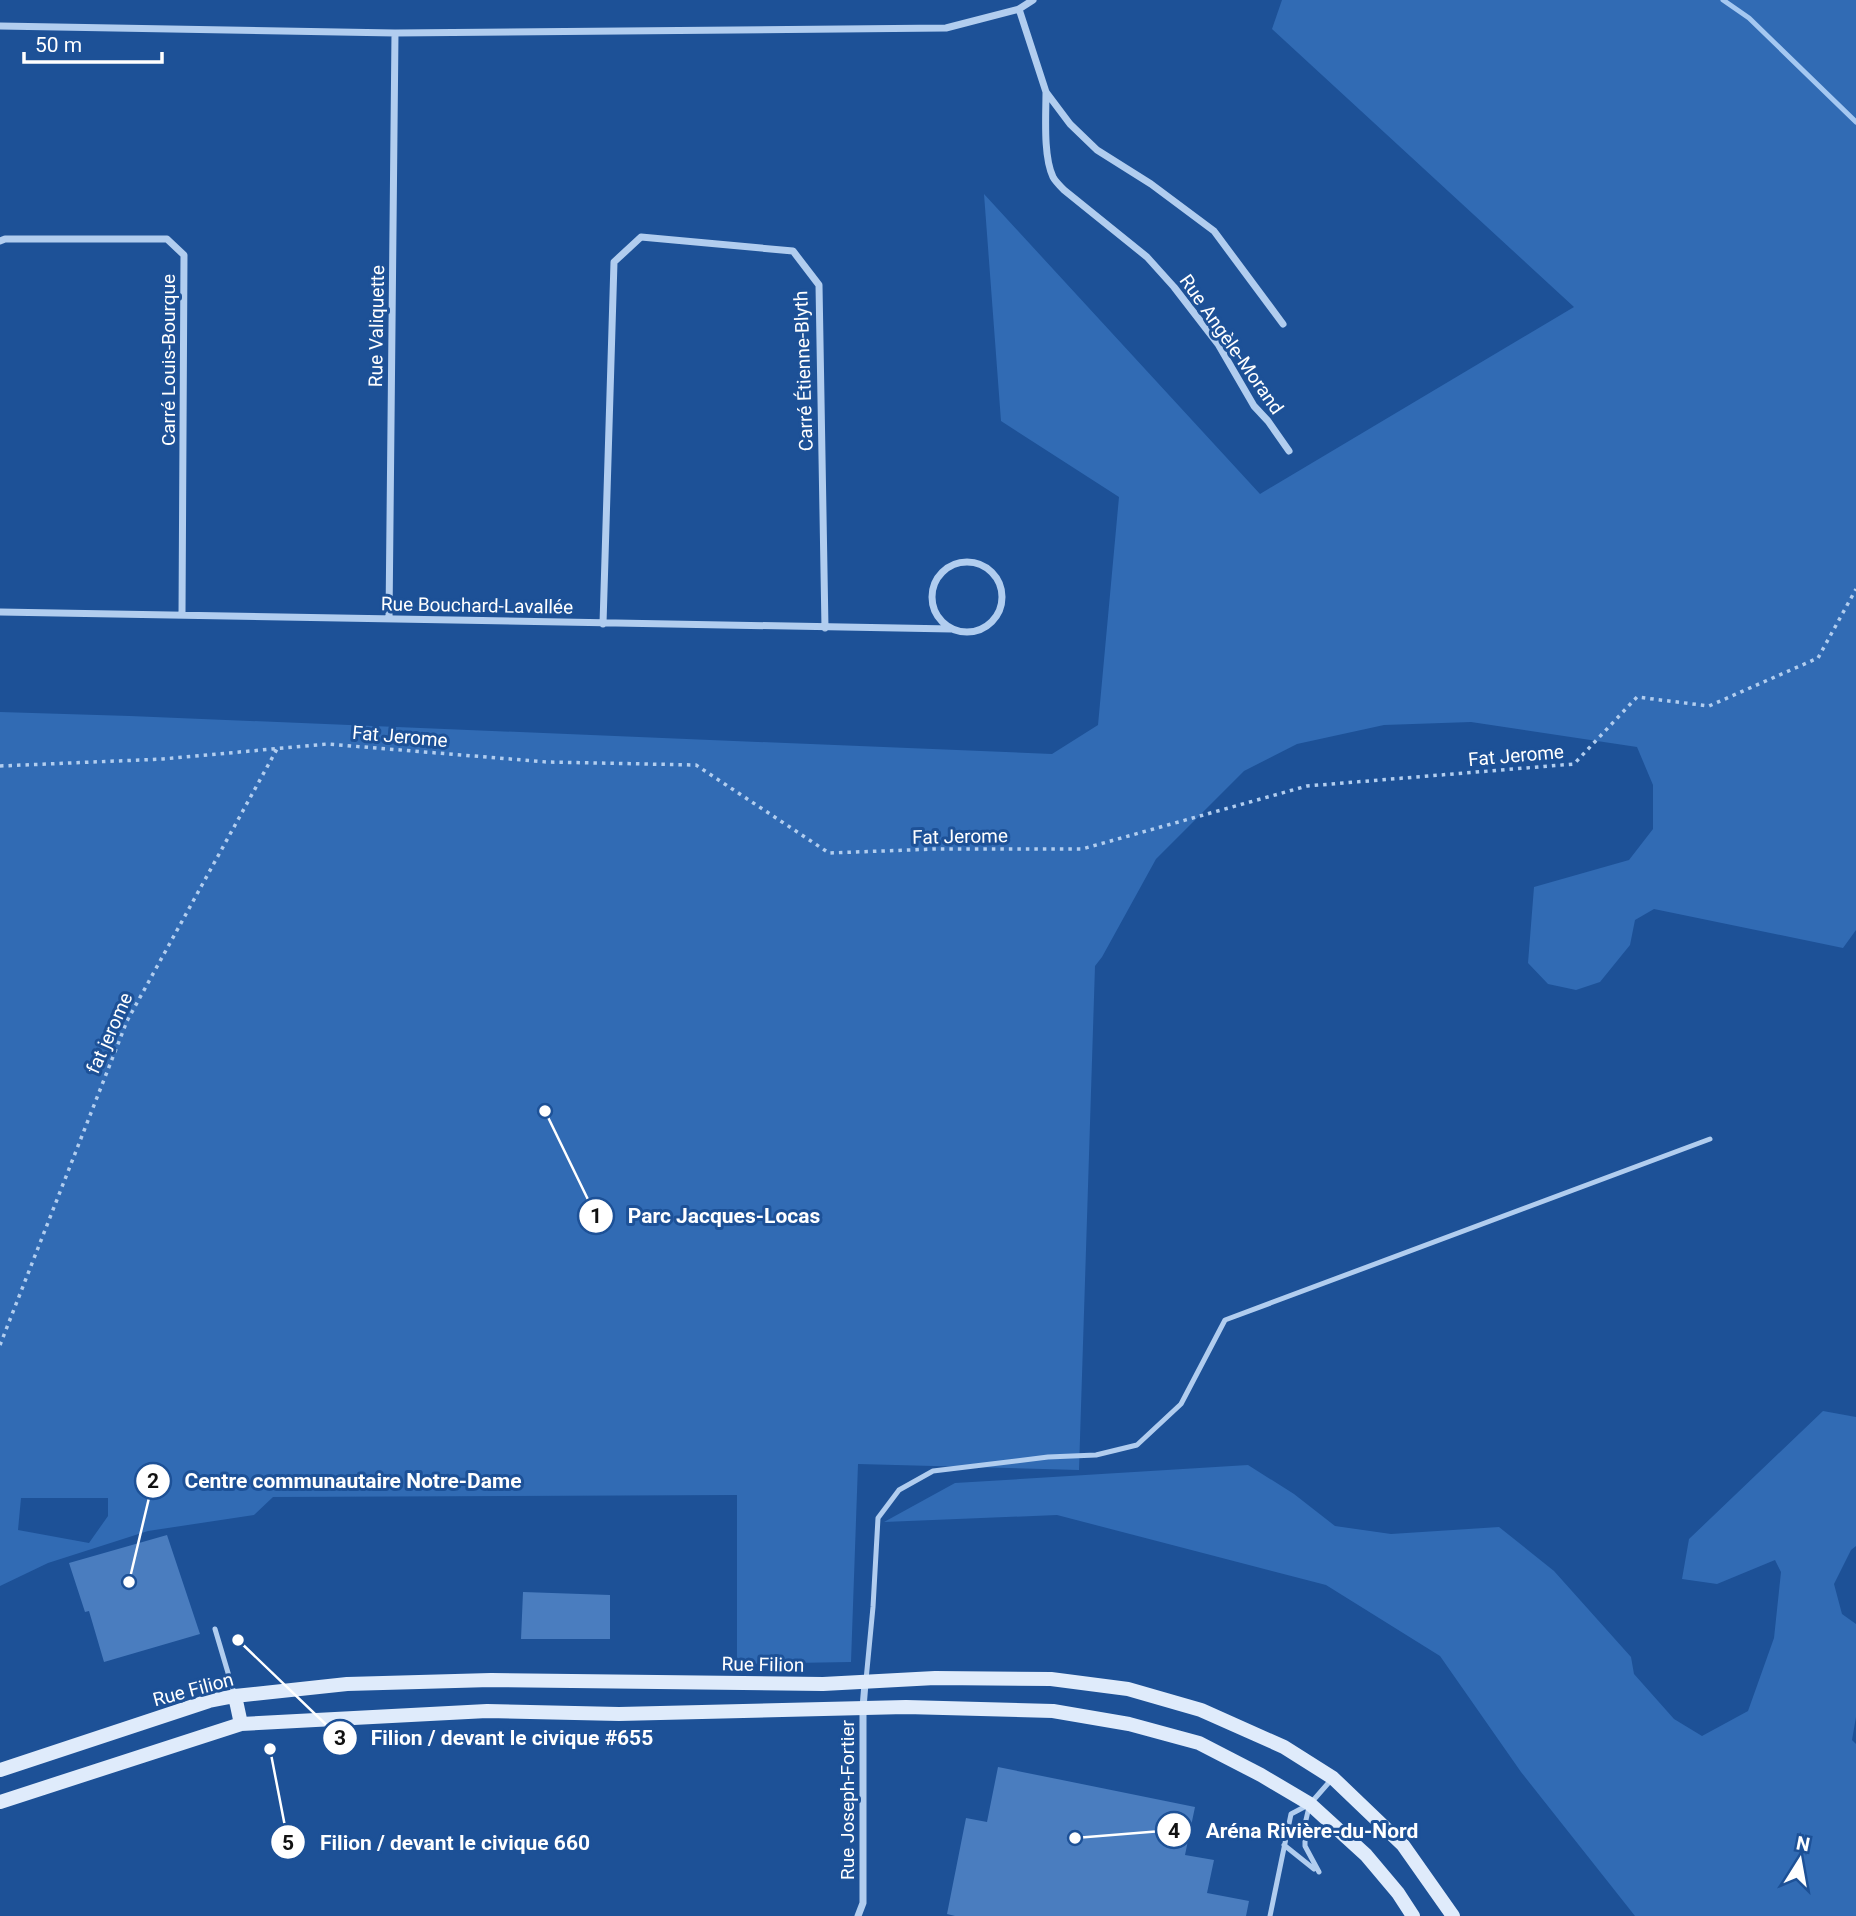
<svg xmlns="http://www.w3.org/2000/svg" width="1856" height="1916" font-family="Roboto,sans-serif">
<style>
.green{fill:#316bb4;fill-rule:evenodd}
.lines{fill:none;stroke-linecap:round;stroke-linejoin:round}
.stream{stroke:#a5c8f1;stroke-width:5}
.building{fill:#4a7dbf}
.path{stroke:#b1cdef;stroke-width:3.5;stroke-dasharray:3.5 5;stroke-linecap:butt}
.lane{stroke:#b1cdef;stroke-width:5}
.street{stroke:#b1cdef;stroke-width:7}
.secondary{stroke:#dfebfb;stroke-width:14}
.labels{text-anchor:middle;stroke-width:6;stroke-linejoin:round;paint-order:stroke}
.street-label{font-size:19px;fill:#fff;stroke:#1d5197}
.leader{fill:none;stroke:#fff;stroke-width:2.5}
.callout-dot{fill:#fff;stroke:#1d5197;stroke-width:2.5}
.mark-label{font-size:21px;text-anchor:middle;font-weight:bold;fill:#111}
.callout-label{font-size:21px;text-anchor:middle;font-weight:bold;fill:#fff;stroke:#1d5197;stroke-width:6;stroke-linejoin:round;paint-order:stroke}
</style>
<rect width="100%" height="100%" fill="#1d5197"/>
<path class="green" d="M1282,0H1856V930L1843,948L1654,909L1635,920L1630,945L1600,982L1576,990L1548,984L1528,963L1534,887L1629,860L1653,829V785L1637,747L1471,722L1384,725L1297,744L1244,771L1156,859L1102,957L1095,966L1079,1470L858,1464L851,1662L737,1664V1495L273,1497L254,1515L148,1531L48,1563L0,1586V712L130,716L1052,754L1098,725L1119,497L1001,421L984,194L1260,494L1574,307L1272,29ZM21,1498H108V1516L89,1543L18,1530Z
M1823,1411L1856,1417V1546L1851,1550L1834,1584L1842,1614L1856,1624V1717L1852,1740L1856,1744V1916H1635L1521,1772L1440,1656L1326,1585L1057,1515L884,1522L955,1483L1248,1465L1294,1494L1335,1526L1391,1534L1499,1527L1554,1571L1631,1657L1634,1674L1674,1719L1702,1736L1748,1711L1774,1638L1781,1572L1775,1560L1717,1584L1682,1579L1689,1539Z"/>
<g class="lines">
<path class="stream" d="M1723,0L1749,18L1856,122"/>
</g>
<path class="building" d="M167,1535L200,1634L104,1662L89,1611L85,1612L69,1563Z
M523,1592L610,1595V1639H521Z
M998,1767L1195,1807L1185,1855L1214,1860L1207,1893L1249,1901L1246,1916H955L947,1914L966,1818L987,1822Z"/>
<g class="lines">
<path class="path" d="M0,766L163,759L327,744L547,762L696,765L829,853L935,849H1082L1307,786L1574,764L1637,697L1709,706L1818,658L1856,589
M0,1345L127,1021L277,749"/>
<path class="lane" d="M215,1629L234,1693
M866,1680L873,1607L878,1518L899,1490L933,1471L1048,1457L1096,1455L1137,1445L1181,1404L1225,1320L1710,1139
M1309,1807L1305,1824V1846L1319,1872
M1284,1845L1314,1869
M1270,1916L1291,1814L1310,1804L1331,1780"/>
<path class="street" d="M1019,9L1046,92L1070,124L1097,150L1151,184L1214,231L1283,324
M0,26L395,33L946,28L1019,9L1033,0
M1046,92C1046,115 1043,156 1053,177C1055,181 1060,186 1064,190L1147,257L1174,287L1218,344L1254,406L1268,421L1289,451
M0,241L5,239H167L184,255L182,615
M932 597a35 35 0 1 1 70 0a35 35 0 1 1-70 0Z
M0,612L952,629
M389,619L395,33
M603,624L614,262L641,237L793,251L819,285L825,628
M858,1916L863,1903V1708L865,1683"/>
<path class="secondary" d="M235,1696L241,1724
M0,1770L209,1701L235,1696L347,1684L491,1680L823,1684L935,1678L1051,1679L1128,1689L1201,1710L1284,1747L1333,1778L1403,1845L1453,1916
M0,1802L241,1724L487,1711L619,1714L906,1707L1053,1711L1129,1724L1199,1743L1261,1775L1310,1804L1366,1855L1398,1893L1413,1916"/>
</g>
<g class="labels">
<g class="street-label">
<text transform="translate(376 326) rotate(-89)" y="7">Rue Valiquette</text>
<text transform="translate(1232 344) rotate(55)" y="7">Rue Angèle-Morand</text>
<text transform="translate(168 360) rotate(-90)" y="7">Carré Louis-Bourque</text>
<text transform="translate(803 371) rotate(-92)" y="7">Carré Étienne-Blyth</text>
<text transform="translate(477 605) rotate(1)" y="7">Rue Bouchard-Lavallée</text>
<text transform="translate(400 736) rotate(5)" y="7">Fat Jerome</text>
<text transform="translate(1516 755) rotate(-5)" y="7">Fat Jerome</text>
<text transform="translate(960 836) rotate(-1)" y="7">Fat Jerome</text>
<text transform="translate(109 1033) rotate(-66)" y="7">fat jerome</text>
<text transform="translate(763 1664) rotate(1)" y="7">Rue Filion</text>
<text transform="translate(193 1689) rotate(-15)" y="7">Rue Filion</text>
<text transform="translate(847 1800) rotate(-90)" y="7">Rue Joseph-Fortier</text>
</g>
</g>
<path class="leader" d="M545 1111L596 1216M129 1582L153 1481M238 1640L340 1738M1075 1838L1174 1830M270 1749L288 1842"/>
<g class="callout-dot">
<circle cx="545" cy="1111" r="7"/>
<circle cx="129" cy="1582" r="7"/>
<circle cx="238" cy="1640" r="7"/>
<circle cx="1075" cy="1838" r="7"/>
<circle cx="270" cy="1749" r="7"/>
<circle cx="596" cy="1216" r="18"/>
<circle cx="153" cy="1481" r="18"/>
<circle cx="340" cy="1738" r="18"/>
<circle cx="1174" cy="1830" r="18"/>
<circle cx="288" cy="1842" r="18"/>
</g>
<g class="mark-label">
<text x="596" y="1223">1</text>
<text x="153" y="1488">2</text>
<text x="340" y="1745">3</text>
<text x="1174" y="1838">4</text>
<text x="288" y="1850">5</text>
</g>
<g class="callout-label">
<text x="724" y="1223">Parc Jacques-Locas</text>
<text x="353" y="1488">Centre communautaire Notre-Dame</text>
<text x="512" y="1745">Filion / devant le civique #655</text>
<text x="1312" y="1838">Aréna Rivière-du-Nord</text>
<text x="455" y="1850">Filion / devant le civique 660</text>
</g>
<g transform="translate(1800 1860) rotate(11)" stroke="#1d5197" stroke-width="5" paint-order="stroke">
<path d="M0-5L12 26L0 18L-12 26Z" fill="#ffffff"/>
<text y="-10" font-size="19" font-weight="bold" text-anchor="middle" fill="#ffffff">N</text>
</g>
<path d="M24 52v10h138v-10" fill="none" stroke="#ffffff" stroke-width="3.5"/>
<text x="35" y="52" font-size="21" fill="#ffffff" stroke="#1d5197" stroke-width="5" paint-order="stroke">50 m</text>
</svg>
